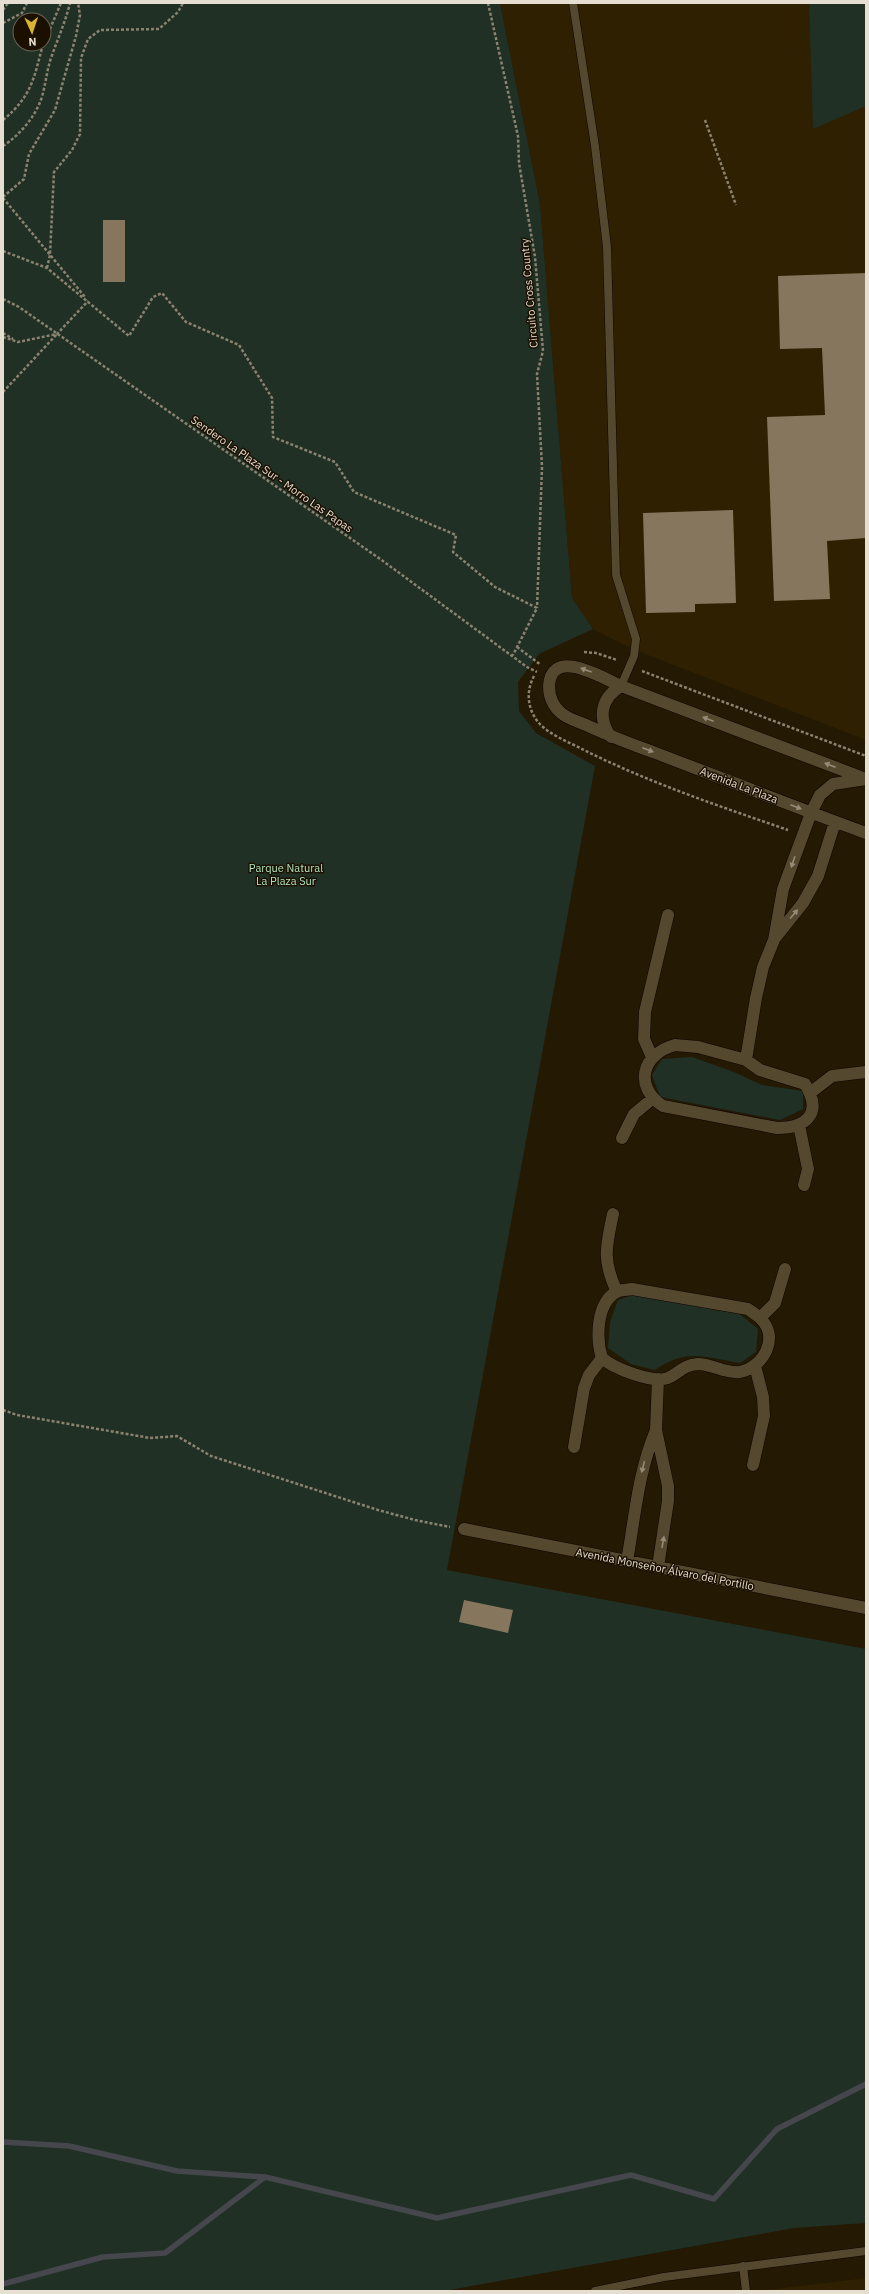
<svg xmlns="http://www.w3.org/2000/svg" width="869" height="2294" font-family="'IBM Plex Sans',sans-serif">
<style>
.built{fill:#2e2000}
.green{fill:#203025;fill-rule:evenodd}
.lines{fill:none;stroke-linecap:round;stroke-linejoin:round}
.stream{stroke:#46464d;stroke-width:5.5}
.building{fill:#86765d}
.lane-casing{stroke:#0d0400;stroke-width:9}
.street-casing{stroke:#0d0400;stroke-width:13}
.path{stroke:#8b8270;stroke-width:2.5;stroke-dasharray:3 2;stroke-linecap:butt}
.lane{stroke:#54482f;stroke-width:8}
.street{stroke:#54482f;stroke-width:12}
.oneway{fill:#968c77}
.labels{text-anchor:middle;stroke-width:3;stroke-linejoin:round;paint-order:stroke}
.street-label{font-size:11px;fill:#e6ded0;stroke:#1b1000}
.park-label{font-size:11px;fill:#b0e3bf;stroke:#1b1000}
</style>
<rect width="100%" height="100%" fill="#241902"/>
<path class="built" d="M500,3H866V740L635,650L593,629L572,598L540,204Z
M866,2278V2291H758Z"/>
<path class="green" d="M3,3H500L540,204L572,598L593,629L539,654L518,682L519,711L536,733L595,766L447,1570L866,1649V2223L794,2228L444,2291H3ZM20,20H44V44H20Z
M809,3H866V106L813,129Z
M692,1057L734,1072L762,1085L803,1091V1109L780,1120L660,1097L652,1075L662,1059Z
M644,1291L736,1311L758,1329L756,1352L740,1363C705,1357 686,1348 655,1370L631,1364L608,1348L610,1322L618,1300Z"/>
<g class="lines">
<path class="stream" d="M3,2142L69,2146L177,2171L265,2177L437,2218L631,2175L714,2199L777,2129L866,2084
M3,2284L103,2257L165,2253L265,2177"/>
</g>
<path class="building" d="M103,220H125V282H103Z
M866,273V538L827,541L830,599L774,601L767,417L825,415L822,348L780,349L778,276Z
M733,510L736,603L695,604V612L646,613L643,513Z
M464,1600L513,1610L508,1633L459,1622Z"/>
<g class="lines">
<defs>
<path id="lane" d="M573,3L595,146L607,247L616,575L636,639L634,656L621,686
M743,2266L746,2291
M595,2291L664,2277L866,2251"/>
<path id="street" d="M611,737C597,718 601,698 621,686
M866,779L621,686C603,678 551,646 549,686C549,697 553,706 561,713C568,719 577,721 586,725C608,735 630,744 653,752C724,779 795,807 866,833
M775,938L803,903L818,876L835,822
M675,1045L698,1047L746,1060L760,1070L805,1084C823,1113 807,1128 777,1128L663,1106C633,1086 642,1054 675,1045Z
M652,1057L644,1039L645,1012L668,915
M746,1060L756,998L763,967L774,940L783,889L811,813L820,795L833,784L866,779
M810,1093L832,1076L866,1072
M799,1125L808,1169L804,1185
M622,1138L634,1114L652,1099
M613,1214C606,1247 602,1260 617,1292
M632,1289L748,1309C752,1312 757,1315 760,1318C780,1337 764,1367 740,1372C726,1374 712,1364 698,1364C683,1365 679,1373 668,1378C653,1384 613,1368 602,1358C596,1339 596,1304 616,1292C620,1290 627,1290 632,1289Z
M760,1318L775,1303L785,1269
M574,1447L584,1388L589,1375L602,1358
M753,1465L764,1416L763,1397L755,1366
M464,1529L866,1608
M627,1561C635,1517 638,1472 656,1430
M658,1567L668,1501V1486L656,1430L658,1379"/>
</defs>
<use href="#lane" class="lane-casing"/>
<use href="#street" class="street-casing"/>
<path class="path" d="M488,3L518,136L519,163L535,257L543,351L537,374L542,467L537,608
M3,10L8,3
M3,23L22,13L27,3
M44,43L61,3
M3,120C32,96 34,78 43,44
M705,120L736,205
M3,146C20,135 38,114 43,93C46,81 47,70 51,58C58,38 65,23 70,3
M3,197L24,179L29,154L55,110L76,36L80,15L78,3
M3,198L85,297
M3,251L47,268L129,336L153,297L162,293L186,322L239,345L272,398L273,437L335,462L354,492L456,535L453,552L495,587L537,608L513,655
M47,268L50,255L54,172L72,150L80,134L81,58L88,39L100,30L159,29L178,12L183,3
M3,299L19,307L383,561L527,667L537,672
M3,333L13,339
M3,337L18,342L57,334L88,301
M3,392L57,334
M517,647L541,665
M584,652L596,653L617,660
M642,671L866,756
M534,676C526,691 527,708 538,722C549,735 569,742 584,750C650,783 719,806 788,830
M3,1410L17,1415L150,1438L177,1436L211,1456L378,1510L415,1520L450,1527"/>
<use href="#lane" class="lane"/>
<use href="#street" class="street"/>
</g>
<defs><path id="oneway-solid" d="M-6-.8H1V-3.2L6.5 0L1 3.2V.8H-6Z"/></defs>
<g class="oneway">
<use href="#oneway-solid" transform="translate(586 670) rotate(-160)"/>
<use href="#oneway-solid" transform="translate(708 719) rotate(-159)"/>
<use href="#oneway-solid" transform="translate(648 750) rotate(21)"/>
<use href="#oneway-solid" transform="translate(830 765) rotate(-159)"/>
<use href="#oneway-solid" transform="translate(796 807) rotate(21)"/>
<use href="#oneway-solid" transform="translate(793 862) rotate(109)"/>
<use href="#oneway-solid" transform="translate(794 914) rotate(-50)"/>
<use href="#oneway-solid" transform="translate(643 1467) rotate(104)"/>
<use href="#oneway-solid" transform="translate(663 1542) rotate(-80)"/>
</g>
<g class="labels">
<g class="street-label">
<text transform="translate(529 293) rotate(-95)" y="4">Circuito Cross Country</text>
<text transform="translate(272 474) rotate(35)" y="4">Sendero La Plaza Sur - Morro Las Papas</text>
<text transform="translate(739 785) rotate(21)" y="4">Avenida La Plaza</text>
<text transform="translate(665 1569) rotate(11)" y="4">Avenida Monseñor Álvaro del Portillo</text>
</g>
<g class="park-label">
<text x="286" y="872">Parque Natural<tspan x="286" dy="13">La Plaza Sur</tspan></text>
</g>
</g>
<rect width="869" height="2294" fill="none" stroke="#e6ded0" stroke-width="8"/>
<g transform="translate(32 32) rotate(177)"><circle r="19" fill="#1b1000" stroke="#6c6253"/>
<path d="M0-3L7 15L0 10L-7 15Z" fill="#d8b434"/>
<text y="-6" font-size="11" font-weight="bold" text-anchor="middle" fill="#e6ded0">N</text>
</g>
</svg>
